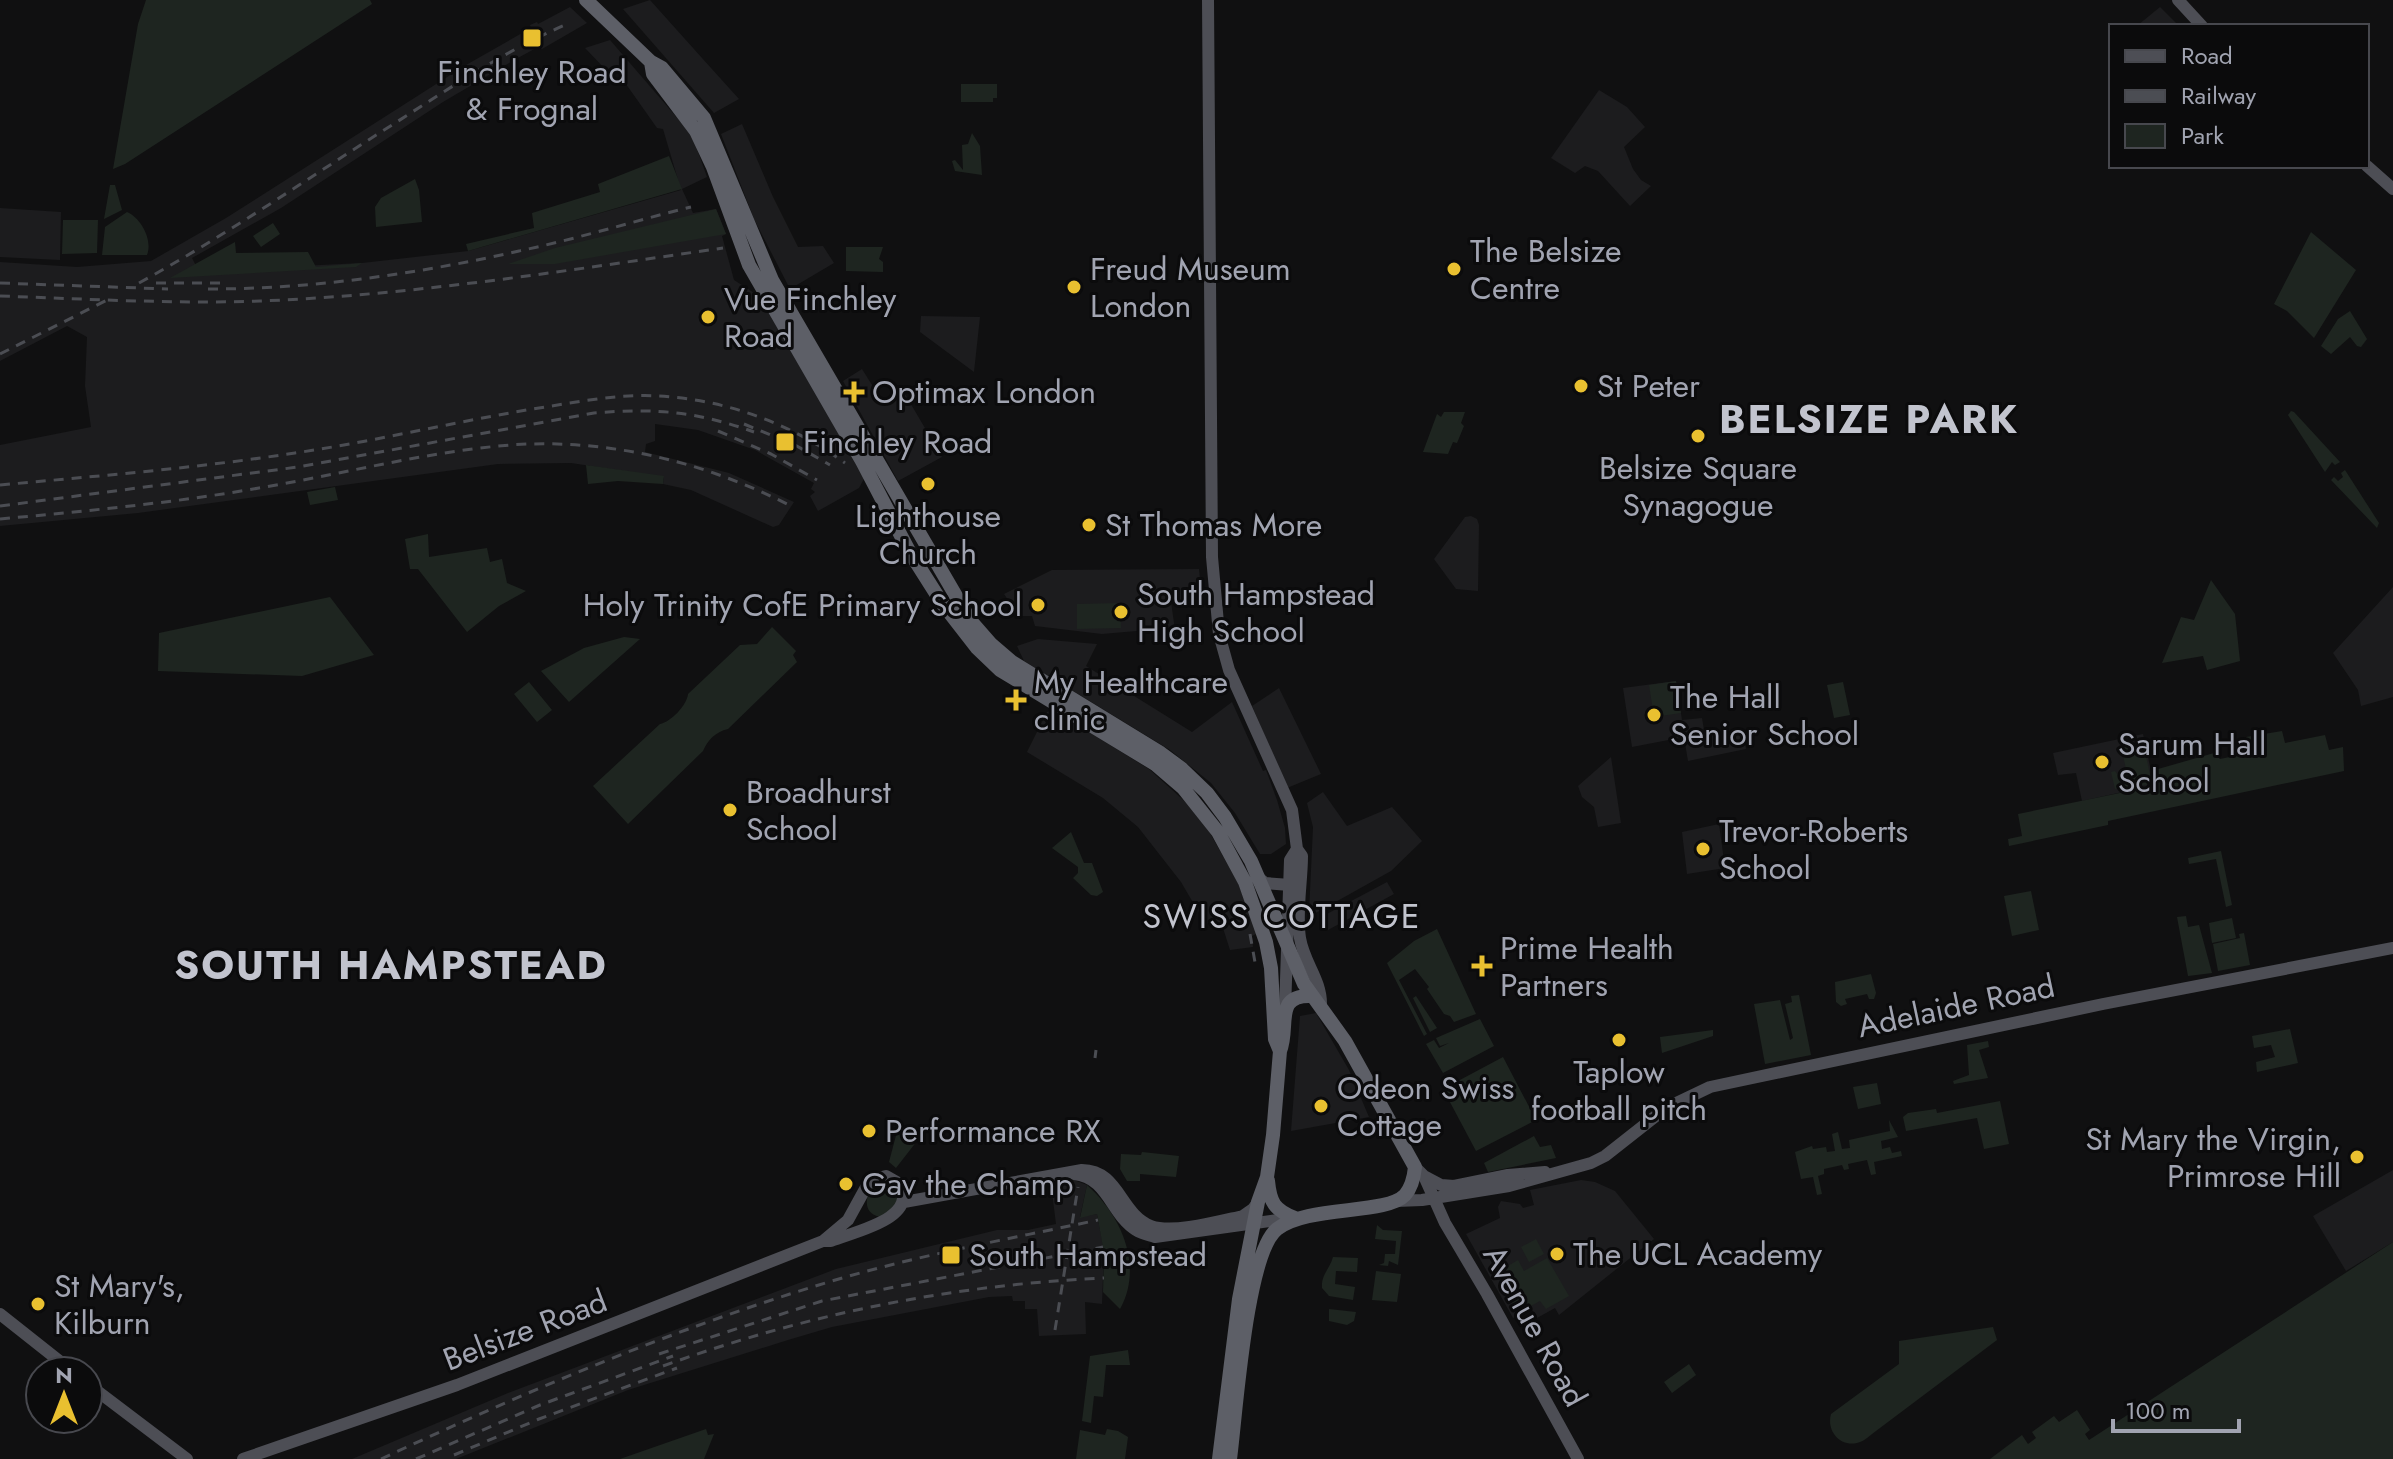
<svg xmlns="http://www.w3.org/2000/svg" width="2393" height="1459" font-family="Jost,sans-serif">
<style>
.built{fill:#1c1c1e}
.green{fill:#1e2520}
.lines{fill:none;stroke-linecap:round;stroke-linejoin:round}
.major{stroke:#4d4e55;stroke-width:12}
.highway{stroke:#5d5f67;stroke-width:14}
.rail{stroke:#4b4d53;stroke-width:3;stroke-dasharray:10 8;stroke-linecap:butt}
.poi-dot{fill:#e9c030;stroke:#0b0b0c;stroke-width:3}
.labels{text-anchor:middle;stroke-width:6;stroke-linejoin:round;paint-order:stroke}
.poi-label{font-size:32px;fill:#a1a4b1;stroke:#0b0b0c;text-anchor:start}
.street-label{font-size:32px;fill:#a1a4b1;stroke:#0b0b0c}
.neighbourhood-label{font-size:34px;letter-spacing:2px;fill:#c2c4ce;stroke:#0b0b0c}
.district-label{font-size:40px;font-weight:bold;letter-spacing:2px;fill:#c2c4ce;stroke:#0b0b0c}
</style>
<rect width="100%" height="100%" fill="#101011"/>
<path class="built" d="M650,0L702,58L739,99L714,113L623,9Z
M570,7L587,23L542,49L538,47L516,59L443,102L281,208L192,258L196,266L279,267L362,263L468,251L681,190L663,129L657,128L614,67L606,70L585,48L610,40L692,135L707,177L682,189L693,213L716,209L726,234L722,236L734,280L762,298L865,477L859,488L818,511L810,496L815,492L811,489L814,483L755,450L698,430L655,424V441L646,444L645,452L729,473L794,502L779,525L773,527L691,490L663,484L664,477L571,463L498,464L138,513L0,526V445L91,427L85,386L87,337L67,326L0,361V262L77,267L151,261L226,218L466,65L531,28L530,25L537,22L538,24Z
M2160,7L2179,26H2139L2138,25Z
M1599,90L1627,107L1645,127L1624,147L1633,169L1641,180L1651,186L1630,206L1598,171L1585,166L1575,173L1551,158Z
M742,124L773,197L798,247L823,246L834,263L790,289L754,219L721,134Z
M0,208L61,212L60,260L0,257Z
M921,316L980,317L974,372L920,332Z
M862,369L882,401L902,389L942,457L898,481L843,381Z
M1471,516L1477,519L1479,525L1478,591L1456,589L1434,559L1465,517Z
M1199,569L1202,598L1171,602L1177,644L1148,630L1102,634L1035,626L1032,616H1019L1004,594L1052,570Z
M2393,587V697L2361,706L2358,690L2333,653Z
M1038,639L1097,644L1086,666L1192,732L1232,702L1263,771L1266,770L1277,800L1285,828L1286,844L1271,854H1260L1235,813L1211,783L1170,750L1024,661L1017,646Z
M1676,681L1682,720L1702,718L1705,736L1743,731L1746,749L1688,761L1684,737L1632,747L1623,688Z
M1279,688L1321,774L1287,788L1252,706Z
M1053,710L1149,769L1191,807L1210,833L1238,883L1255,928L1256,934L1252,936L1253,947L1230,950L1222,925L1205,923L1181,882L1138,827L1103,798L1027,752L1047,712Z
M2143,734L2154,785L2082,801L2076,773L2058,775L2053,753Z
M1611,757L1621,823L1598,827L1594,807L1582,797L1578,786Z
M1323,792L1347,826L1392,807L1422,841L1391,871L1314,914L1309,913L1313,827L1307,803Z
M1719,824L1725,868L1687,874L1682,832Z
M1387,882L1394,894L1328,930L1323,916Z
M1316,1013L1349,1070L1369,1117L1291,1131L1300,1016Z
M2393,1170V1242L2346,1271L2313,1216Z
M1074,1180L1087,1185L1080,1217L1097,1214L1104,1250L1102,1304L1085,1302L1086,1334L1039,1336L1037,1309H1025V1301H1013L1012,1296L989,1297L832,1327L788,1340L628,1390L456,1459H352L508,1393L836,1269L997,1230H1028L1056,1224L1051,1184Z
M1581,1180L1595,1182L1615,1191L1654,1239L1559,1315L1555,1308L1537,1318L1531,1308L1513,1318L1466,1234L1500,1218L1498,1207L1501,1201L1520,1204L1523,1208L1534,1205L1530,1190Z"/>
<path class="green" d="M146,0H370L372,4L125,164L113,169L138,24Z
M961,84H997V98H993V102H961Z
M972,133L980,146L982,175L955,171L952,161L955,160L963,170L962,145L968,144Z
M669,156L682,189L468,251L466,244L534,228L532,213L600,192L598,184Z
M415,179L419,190L422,222L376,227L375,207L381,198Z
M110,185H115L122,210L104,219Z
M716,209L726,234L555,264H508L555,248Z
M127,212C141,218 153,240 147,255H102L105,227Z
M63,220H98L97,253L62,254Z
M273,223L280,234L261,247L253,236Z
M2311,232L2356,270L2314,338L2287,311L2274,304Z
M235,242L236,253L308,252L316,267L362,263L356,267L170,278Z
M846,247H883L879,259L883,262V272L846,271Z
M2350,311L2367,339L2361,347L2357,346L2350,337L2331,354L2321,346L2338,319Z
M2291,411L2294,412L2340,462L2335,465L2332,462L2325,472L2288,415Z
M1444,412H1465L1461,423L1464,426L1457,443L1453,442L1448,454L1423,452L1437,414L1441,417Z
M586,465L664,476L663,484L618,481L588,484Z
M2345,470L2379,523L2377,528L2331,480L2334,477L2338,481L2343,477L2341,473Z
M335,487L338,500L310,505L307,492Z
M428,534L429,557L487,548L490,562L502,559L507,583L526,591L499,606L467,632L418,569H410L405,539Z
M2211,580L2235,614L2240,661L2207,670L2203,656L2162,663L2181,617L2194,620Z
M330,597L374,655L302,676L158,671L159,633Z
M1120,603L1121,628L1077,629V604Z
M772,627L796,651L793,655L797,662L728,729C715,732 708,740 703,751L628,824L593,786L660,724C671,722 687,705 688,694L740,645L757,644Z
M624,637L640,639L569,702L541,671L584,648Z
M1676,681L1681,713L1654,717L1649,685Z
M529,682L552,710L537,722L514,694Z
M1843,682L1850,715L1834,718L1827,685Z
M2282,731L2285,743L2325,735L2329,750L2343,747L2344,771L2108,821V825L2009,846L2008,839L2022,836L2018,814L2154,786L2151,771L2214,753L2220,759L2249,753L2246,737Z
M2143,742L2152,784L2115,789L2111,772L2115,771L2117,774L2126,769L2121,746Z
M1071,832L1084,863H1092L1103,892L1097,896L1091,895L1073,878L1078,873V867L1052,848Z
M2221,851L2232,905L2226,907L2216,859L2189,864L2188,858Z
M2031,891L2039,930L2012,936L2004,896Z
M2186,916L2188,927L2199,925L2212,973L2188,976L2177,917Z
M2232,918L2236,938L2212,943L2209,923Z
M1437,929L1476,1014L1454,1022L1450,1016L1444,1014L1427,989L1429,987L1415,969L1399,980L1427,1034L1424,1036L1387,963L1414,941Z
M2244,933L2250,965L2218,971L2213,944L2240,938L2239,934Z
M1871,974L1876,993L1874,999H1869L1867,994L1845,999L1847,1004L1841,1006L1836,1002L1835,982Z
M1799,995L1811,1055L1765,1064L1754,1004L1780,1000L1790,1040L1793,1038L1785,1004L1792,1002L1791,996Z
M1416,996L1437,1028L1430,1032L1413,998Z
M1480,1019L1494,1046L1443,1073L1426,1044L1434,1040L1439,1048L1449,1043L1440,1046L1436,1038Z
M2290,1029L2298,1063L2257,1072L2256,1062L2275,1057L2271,1045L2254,1048L2252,1036Z
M1713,1030V1036L1662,1053L1660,1037Z
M1988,1041L1989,1047L1979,1050L1988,1078L1954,1084L1953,1081L1969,1075L1967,1045Z
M1503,1057L1536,1120L1476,1151L1443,1089Z
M1877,1083L1881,1104L1858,1109L1853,1087Z
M2000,1101L2009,1144L1984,1149L1977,1118L1906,1131L1903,1117L1908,1113L1936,1109L1937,1113Z
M1889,1120L1898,1137L1881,1141L1882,1149L1890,1147L1892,1153L1901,1151L1902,1156L1874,1162L1876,1174L1871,1175L1867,1160L1848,1164L1849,1169L1844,1170L1842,1165L1824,1169V1174L1818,1176L1822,1194L1817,1195L1813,1177L1801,1179L1795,1152L1812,1146L1813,1149L1826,1147L1827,1152L1835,1151L1832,1134L1838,1132L1842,1149L1850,1148L1849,1140L1890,1131Z
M899,1124L924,1132L896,1168L889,1162Z
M1534,1136L1540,1147L1551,1145L1556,1158L1488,1172L1484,1163Z
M1142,1152L1179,1156L1176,1177L1140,1174V1181H1127L1120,1169L1121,1154L1141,1155Z
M886,1183L897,1192L898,1204L880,1217C862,1213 865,1196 874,1184Z
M1087,1185C1121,1215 1144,1266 1120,1309L1103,1292L1104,1253L1097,1214L1080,1218Z
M1377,1225L1383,1230L1402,1231L1398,1265L1389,1261L1388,1266L1379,1265L1384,1263L1385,1254H1395L1396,1241L1375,1239Z
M1536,1239L1544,1254L1529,1262L1521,1247Z
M2393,1242V1459H1990L2022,1435L2028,1444L2036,1438L2032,1432L2054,1416L2059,1422L2077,1410L2090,1430L2085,1434L2089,1440Z
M1333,1257L1358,1258L1357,1272L1336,1271L1335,1284L1355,1287L1353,1300L1329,1296L1322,1288C1321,1274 1330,1269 1333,1257Z
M1547,1258L1569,1296L1546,1309L1540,1301L1518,1313L1496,1273L1518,1260L1524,1271Z
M1376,1271L1401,1274L1397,1302L1372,1300Z
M1329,1309L1356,1312L1354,1321L1347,1325L1329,1321Z
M1993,1327L1997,1340L1872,1434C1868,1437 1864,1441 1860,1442C1841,1449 1826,1431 1831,1414L1899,1364V1341Z
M1128,1350L1130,1365H1106L1103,1397L1094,1396L1091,1423L1082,1421L1090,1356Z
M1689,1364L1696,1375L1672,1393L1664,1382Z
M706,1429L708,1435L714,1434L704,1459H620Z
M1107,1429L1118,1431L1128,1437L1125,1459H1076L1080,1430L1105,1435Z"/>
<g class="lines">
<path class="major" d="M1208,0L1212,557L1219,634L1229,670L1292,810L1297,849L1302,856C1302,882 1296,912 1300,938C1304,963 1321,979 1321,1004
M2178,0L2202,26
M2367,166L2393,189
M1258,877L1265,883L1290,885L1293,891
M1285,1010L1290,860L1297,849
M1415,1167L1424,1176L1445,1223L1487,1294L1578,1459
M1074,1174C1108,1177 1111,1215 1136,1230C1142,1234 1149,1235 1155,1237L1292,1218
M1424,1176L1441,1185L1454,1186L1508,1175L1545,1172
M1396,1201L1422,1200L1509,1186L1591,1163L1605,1156L1666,1108L1710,1087L2103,1004L2393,948
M904,1202L1082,1170C1119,1170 1120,1214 1151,1226C1173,1234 1220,1221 1243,1216L1253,1209L1258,1202
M0,1314L72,1371
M88,1384L187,1459
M243,1459L457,1385L823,1241H831C856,1231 918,1219 900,1184L886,1176L870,1180L848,1220L823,1241"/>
<path class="highway" d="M586,0L651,62L662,68L704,118L772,280L970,620L991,644L1012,662L1159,752L1182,769L1207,793L1225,817L1251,861L1304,984L1345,1041L1415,1167C1414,1177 1412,1187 1405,1195C1386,1215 1307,1205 1277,1229C1246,1254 1236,1414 1230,1459
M651,62L653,74L696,131L713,167L749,265L862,461L909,551L942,603L977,648L1000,670L1155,764L1183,788L1218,832L1245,882L1266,942L1271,968L1275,1039L1280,1051L1273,1135L1267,1177L1258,1202L1239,1299L1219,1459
M1280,1051C1290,1027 1273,994 1312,996
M1268,1181C1270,1202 1274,1210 1295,1218"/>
<path class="rail" d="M0,283L168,289
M139,283C223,237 301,183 381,132C441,94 500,53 565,25
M156,283H220
M208,289C312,289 417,274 519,251C577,239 634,221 691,207
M0,296C86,299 174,304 260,301C415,295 570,270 723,248
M0,354L107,300
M744,424L795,445L830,465
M718,431L771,454L817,480
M0,485C98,476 197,468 295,453C377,441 458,421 539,408C583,401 627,392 672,397C735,403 794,426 845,463
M0,506L298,467L594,413C655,408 695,411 754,432
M0,519C86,511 173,503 259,488C343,474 425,452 510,445C608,438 705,462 791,506
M1250,934L1256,968
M1095,1058L1096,1050
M1055,1330L1078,1187
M659,1354L822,1301L1103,1247
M663,1366C807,1314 951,1285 1104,1278
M454,1455L539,1419L677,1368
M381,1459C527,1391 678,1327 832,1281C919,1255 1009,1239 1098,1220
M416,1459L540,1405L673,1356"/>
</g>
<g class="poi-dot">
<rect x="522" y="28" width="20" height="20" rx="4"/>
<circle cx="1454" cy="269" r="8"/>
<circle cx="1074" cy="287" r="8"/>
<circle cx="708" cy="317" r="8"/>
<circle cx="1581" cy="386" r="8"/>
<path d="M850 380h8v8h8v8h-8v8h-8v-8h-8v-8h8z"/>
<circle cx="1698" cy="436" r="8"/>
<rect x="775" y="432" width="20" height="20" rx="4"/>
<circle cx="928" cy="484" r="8"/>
<circle cx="1089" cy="525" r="8"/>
<circle cx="1038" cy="605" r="8"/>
<circle cx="1121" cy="612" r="8"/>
<path d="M1012 688h8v8h8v8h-8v8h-8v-8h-8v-8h8z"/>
<circle cx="1654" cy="715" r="8"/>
<circle cx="2102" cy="762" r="8"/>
<circle cx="730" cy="810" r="8"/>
<circle cx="1703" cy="849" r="8"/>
<path d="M1478 954h8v8h8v8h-8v8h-8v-8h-8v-8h8z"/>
<circle cx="1619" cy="1040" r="8"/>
<circle cx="1321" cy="1106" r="8"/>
<circle cx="869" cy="1131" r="8"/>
<circle cx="2357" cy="1157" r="8"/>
<circle cx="846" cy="1184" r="8"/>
<circle cx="1557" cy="1254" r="8"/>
<rect x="941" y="1245" width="20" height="20" rx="4"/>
<circle cx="38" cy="1304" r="8"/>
</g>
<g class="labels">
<g class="poi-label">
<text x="532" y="83" text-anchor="middle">Finchley Road<tspan x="532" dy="37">&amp; Frognal</tspan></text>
<text x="1470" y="262">The Belsize<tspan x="1470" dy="37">Centre</tspan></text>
<text x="1090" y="280">Freud Museum<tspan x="1090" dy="37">London</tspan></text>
<text x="724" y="310">Vue Finchley<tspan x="724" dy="37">Road</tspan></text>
<text x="1597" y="397">St Peter</text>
<text x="872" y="403">Optimax London</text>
<text x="803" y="453">Finchley Road</text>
<text x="1698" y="479" text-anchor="middle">Belsize Square<tspan x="1698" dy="37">Synagogue</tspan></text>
<text x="928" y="527" text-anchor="middle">Lighthouse<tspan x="928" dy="37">Church</tspan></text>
<text x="1105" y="536">St Thomas More</text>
<text x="1137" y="605">South Hampstead<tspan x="1137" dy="37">High School</tspan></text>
<text x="1022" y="616" text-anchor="end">Holy Trinity CofE Primary School</text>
<text x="1034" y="693">My Healthcare<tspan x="1034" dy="37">clinic</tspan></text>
<text x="1670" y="708">The Hall<tspan x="1670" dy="37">Senior School</tspan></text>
<text x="2118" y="755">Sarum Hall<tspan x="2118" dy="37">School</tspan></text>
<text x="746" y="803">Broadhurst<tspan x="746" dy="37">School</tspan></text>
<text x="1719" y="842">Trevor-Roberts<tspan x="1719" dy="37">School</tspan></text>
<text x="1500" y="959">Prime Health<tspan x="1500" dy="37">Partners</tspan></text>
<text x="1619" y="1083" text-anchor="middle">Taplow<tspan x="1619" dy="37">football pitch</tspan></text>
<text x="1337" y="1099">Odeon Swiss<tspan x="1337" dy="37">Cottage</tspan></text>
<text x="885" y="1142">Performance RX</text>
<text x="2341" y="1150" text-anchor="end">St Mary the Virgin,<tspan x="2341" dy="37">Primrose Hill</tspan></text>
<text x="862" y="1195">Gav the Champ</text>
<text x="1573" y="1265">The UCL Academy</text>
<text x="969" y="1266">South Hampstead</text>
<text x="54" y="1297">St Mary's,<tspan x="54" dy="37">Kilburn</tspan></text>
</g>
<g class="street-label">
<text transform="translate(1956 1006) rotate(-12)" y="11">Adelaide Road</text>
<text transform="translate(1535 1326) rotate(61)" y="11">Avenue Road</text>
<text transform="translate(525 1330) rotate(-21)" y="11">Belsize Road</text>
</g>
<g class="neighbourhood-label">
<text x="1282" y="928">SWISS COTTAGE</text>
</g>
<g class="district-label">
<text x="1869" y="433">BELSIZE PARK</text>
<text x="391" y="979">SOUTH HAMPSTEAD</text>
</g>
</g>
<rect x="2109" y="24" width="260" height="144" fill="#0b0b0c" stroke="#47484e" stroke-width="2"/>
<rect x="2125" y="50" width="40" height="12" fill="#4d4e55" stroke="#47484e" stroke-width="2"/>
<text x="2181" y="64" font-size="24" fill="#a1a4b1">Road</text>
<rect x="2125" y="90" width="40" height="12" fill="#4b4d53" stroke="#47484e" stroke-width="2"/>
<text x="2181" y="104" font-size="24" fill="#a1a4b1">Railway</text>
<rect x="2125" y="124" width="40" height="24" fill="#1e2520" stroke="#47484e" stroke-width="2"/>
<text x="2181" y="144" font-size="24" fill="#a1a4b1">Park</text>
<g transform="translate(64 1395)"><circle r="38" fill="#0b0b0c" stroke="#47484e" stroke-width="2"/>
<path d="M0-6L14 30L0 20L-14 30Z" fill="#e9c030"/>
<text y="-12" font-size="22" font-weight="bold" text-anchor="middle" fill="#a1a4b1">N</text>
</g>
<path d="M2113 1419v12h126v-12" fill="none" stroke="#a1a4b1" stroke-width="4"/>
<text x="2125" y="1419" font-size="24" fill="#a1a4b1" stroke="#0b0b0c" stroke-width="6" paint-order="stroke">100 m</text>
</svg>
